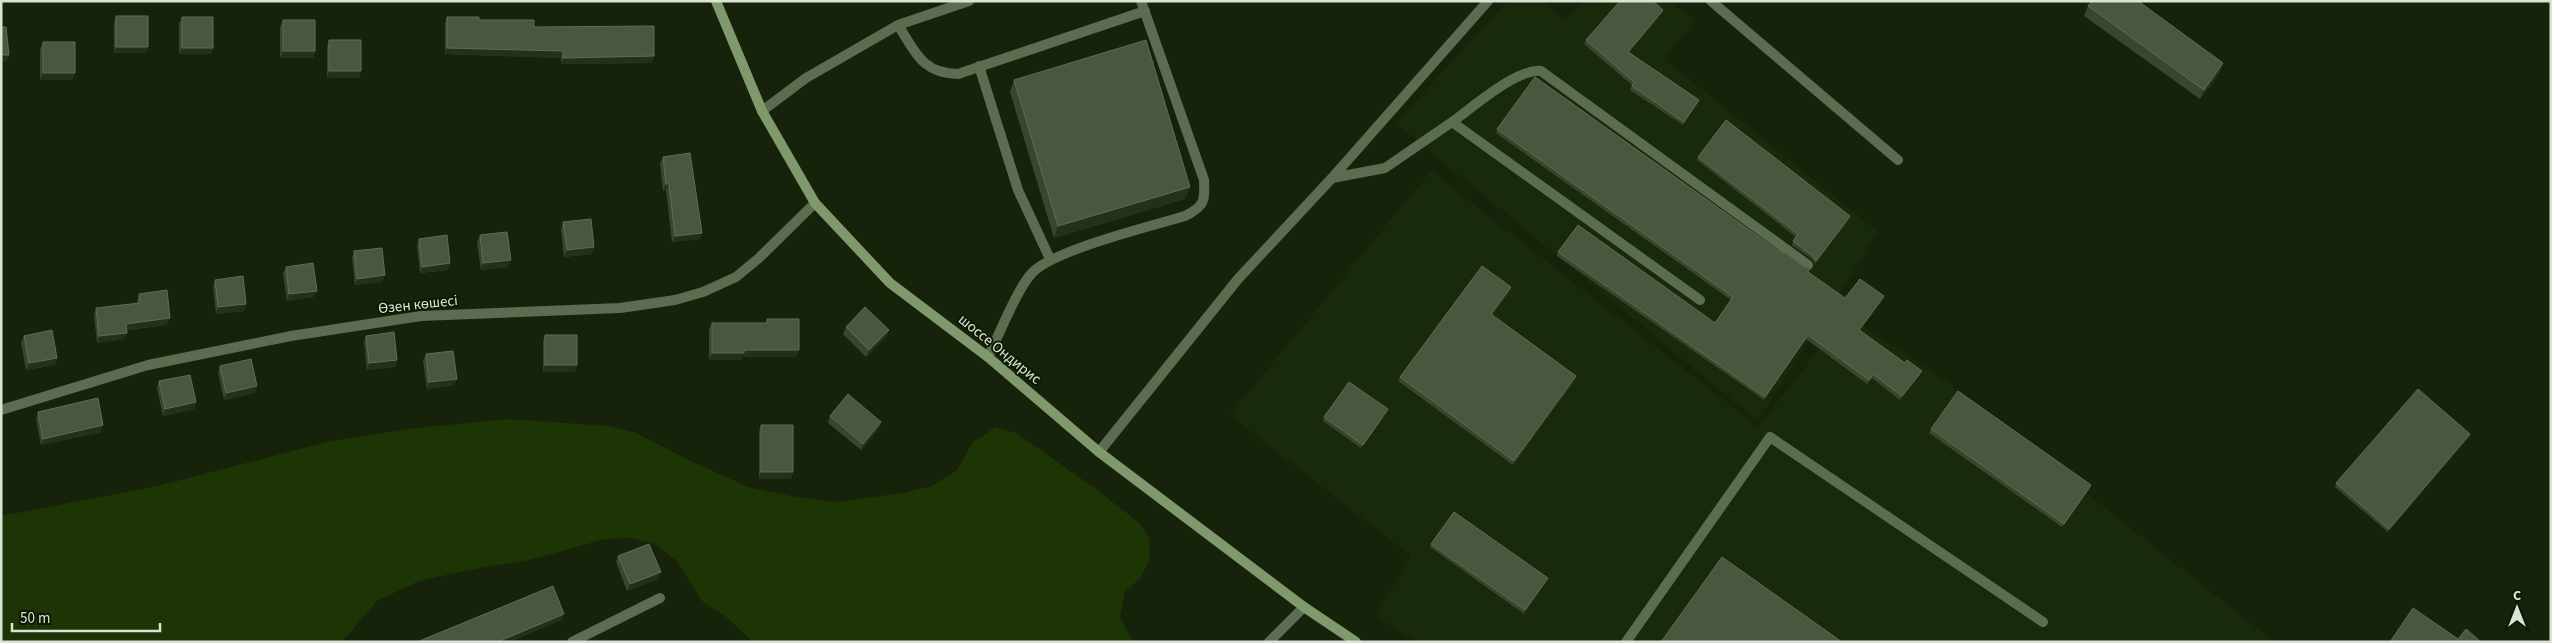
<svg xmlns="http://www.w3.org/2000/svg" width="2552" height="643" font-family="'Source Sans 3',sans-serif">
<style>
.built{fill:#192a0a}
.green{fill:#1d3504}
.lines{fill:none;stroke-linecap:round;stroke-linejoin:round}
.lane{stroke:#5c6c51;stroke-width:10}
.street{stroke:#5c6c51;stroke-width:10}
.secondary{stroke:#7f996c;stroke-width:10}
.wall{fill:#37462d}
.shaded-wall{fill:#233117}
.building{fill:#49573f;stroke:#606d56}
.labels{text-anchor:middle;stroke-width:4;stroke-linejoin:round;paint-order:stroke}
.street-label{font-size:15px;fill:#dae4d4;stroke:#0d1a03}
</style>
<rect width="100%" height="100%" fill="#16230a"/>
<path class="built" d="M1507,1H1543L1565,21L1584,1H1669L1695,20L1664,59L1878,232L1758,421L1396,123Z
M1431,171L1758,427L1846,315L1947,382L2274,642H1418L1376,616L1411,556L1230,415Z"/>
<path class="green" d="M509,419L608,426L634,432L693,462L748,487L796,497L837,502L902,493L932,486L957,470L973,442L996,427L1016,433L1093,487L1137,521L1149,537L1150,559L1140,578L1125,592L1120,617L1133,642H753L725,616L702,601L676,560L653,543L630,538L605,539L526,561L484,567L419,581L377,601L342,642H1V516L158,486L331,441L416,428Z"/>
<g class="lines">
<path class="lane" d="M1711,1L1898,160
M898,25C916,53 922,73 958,74L1145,11
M979,66L1018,190L1050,259
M762,111L806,78L898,25L969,1
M1452,122C1472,108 1517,68 1541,71L1808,265
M1332,178L1385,168L1452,122L1700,300
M988,357C999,335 1017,289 1032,273C1053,250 1152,226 1185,216C1205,206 1205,201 1204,180L1141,1
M1099,452L1238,279L1332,178L1488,1
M1626,642L1770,437L2043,622"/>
<path class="street" d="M1,410L148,365L291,336L421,316L620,308L675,300L703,292L736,277L759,258L815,203
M572,642L660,598
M1269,642L1304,607"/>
<path class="secondary" d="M716,1L762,111L815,203L890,283L988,357L1099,452L1304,607L1356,642"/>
</g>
<path class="wall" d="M2088,6L2220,73L2200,99L2084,16Z
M1663,10L1662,14L1629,52L1699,100L1698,103L1683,125L1630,90L1632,85L1584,44L1586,40Z
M116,16L148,47L146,53H114V23Z
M182,17L213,48L211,54H179V24Z
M447,17L534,27L654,56L651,63L561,64V58L445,54V24Z
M283,20L315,51L313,58H280V27Z
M329,40L361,71L359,78H327V47Z
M43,42L75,73L72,80H40V49Z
M1014,80L1190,187L1185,199L1054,238L1010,92Z
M1497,129L1809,272L1845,298L1883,300L1860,330L1920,374L1900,400L1872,378L1867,384L1806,339L1764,400L1557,256L1558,252L1715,323L1731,300L1496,133Z
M663,157L702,233L700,239L672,242L666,190L663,191L660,163Z
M1698,157L1849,220L1815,264L1812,259L1792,245L1793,241L1796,237L1697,160Z
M563,222L592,254L564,257L561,229Z
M480,235L508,267L481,270L477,242Z
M419,239L448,270L420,273L417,246Z
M354,251L382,282L355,285L352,258Z
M286,267L314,297L287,301L283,273Z
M215,280L246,304L244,311L216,314L213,286Z
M1511,287L1510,291L1492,315L1575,380L1513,465L1398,381L1400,377Z
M139,294L167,325L127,330L124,339L97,343L94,315L96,308L137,303V301Z
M767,319L799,350L796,357H742L741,360H709V329L712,323H766Z
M846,327L889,330L886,337L866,357L843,334Z
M545,335L575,372H543V341Z
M24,336L57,358L55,365L26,370L21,343Z
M366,336L397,360L395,367L367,370L364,342Z
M426,354L454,385L427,389L423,361Z
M220,366L255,393L224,400L218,372Z
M159,381L196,402L194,409L163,416L157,388Z
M38,412L101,432L41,445L36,419Z
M1387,413L1361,448L1323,421L1324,417Z
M830,416L881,422L879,428L861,450L828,423Z
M761,425L791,479H759V432Z
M1931,429L2090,489L2062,527L1929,433Z
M2470,434L2469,437L2388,532L2335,487L2336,483Z
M1431,544L1546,582L1524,614L1430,547Z
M618,556L661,572L658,579L627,591L616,562Z"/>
<path class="shaded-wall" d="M1663,10L1662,14L1626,55L1628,52Z
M116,47H148L146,53H114Z
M182,48H213L211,54H179Z
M447,48L563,51L561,58L445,54Z
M283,51H315L313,58H280Z
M1,55H9L7,61L1,62Z
M654,56L651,63L561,64L563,58Z
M2223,63L2220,73L2200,99L2204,90Z
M329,71H361L359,78H327Z
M43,73H75L72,80H40Z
M1699,100L1698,103L1683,125L1684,122Z
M666,184H669L666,190L663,191Z
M1190,187L1185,199L1054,238L1058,226Z
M1850,216L1849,220L1815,264L1816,261Z
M702,233L700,239L672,242L675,236Z
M594,247L592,254L564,257L567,250Z
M511,260L508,267L481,270L483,263Z
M450,263L448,270L420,273L422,267Z
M385,275L382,282L355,285L357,279Z
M1511,287L1510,291L1490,317L1491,314Z
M317,291L314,297L287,301L289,294Z
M1884,296L1883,300L1858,333L1859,330Z
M246,304L244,311L216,314L218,307Z
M170,318L167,325L123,330L126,324Z
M889,330L886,337L866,357L869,350Z
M127,333L124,339L97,343L99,336Z
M1808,335L1806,339L1764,400L1765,397Z
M744,350H799L796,357H742L741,360H709L712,353Z
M57,358L55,365L26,370L29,363Z
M397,360L395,367L367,370L369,363Z
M545,365H577L575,372H543Z
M1922,371L1920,374L1900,400L1902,396Z
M1576,376L1575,380L1513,465L1514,461Z
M457,379L454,385L427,389L429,382Z
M257,386L255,393L224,400L226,393Z
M196,402L194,409L163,416L165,409Z
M1388,409L1387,413L1361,448L1363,445Z
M881,422L879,428L861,450L863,444Z
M103,425L101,432L41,445L43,439Z
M2470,434L2469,437L2388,532L2389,529Z
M761,472H793L791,479H759Z
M2091,485L2090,489L2062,527L2064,524Z
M661,572L658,579L627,591L630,584Z
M1548,578L1546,582L1524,614L1525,610Z
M564,614L562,620L510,642H497Z"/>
<path class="building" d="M1620,1H1653L1663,10L1628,52L1699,100L1684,122L1632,86L1634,82L1586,40Z
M2092,1H2138L2223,63L2204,90L2088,6Z
M116,16H148V47H116Z
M182,17H213V48H182Z
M447,17H479V20H534V27L654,26V56L563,58V51L447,48Z
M283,20H315V51H283Z
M1,27H6L9,55H1Z
M329,40H361V71H329Z
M1146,40L1190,187L1058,226L1014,80Z
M43,42H75V73H43Z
M1535,77L1783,254L1785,252L1805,267L1810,268L1808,272L1845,298L1860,279L1884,296L1859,330L1905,363L1907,360L1922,371L1902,396L1873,374L1869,380L1808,335L1765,397L1558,252L1578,225L1715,323L1733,297L1497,129Z
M1726,120L1850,216L1816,261L1813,256L1793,241L1798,234L1698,157Z
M690,153L702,233L675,236L669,184H666L663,157Z
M591,219L594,247L567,250L563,222Z
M507,232L511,260L483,263L480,235Z
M447,235L450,263L422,267L419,239Z
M382,248L385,275L357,279L354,251Z
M313,263L317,291L289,294L286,267Z
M1482,266L1511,287L1491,314L1576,376L1514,461L1400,377Z
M243,276L246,304L218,307L215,280Z
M167,290L170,318L126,324L127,333L99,336L96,308L140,303L139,294Z
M865,307L889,330L869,350L846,327Z
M767,319H799V350H744V353H712V323H767Z
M52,330L57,358L29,363L24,336Z
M394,332L397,360L369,363L366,336Z
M545,335H577V365H545Z
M453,351L457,379L429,382L426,354Z
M251,359L257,386L226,393L220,366Z
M190,375L196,402L165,409L159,381Z
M1349,382L1388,409L1363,445L1324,417Z
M2418,389L2470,434L2389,529L2336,483Z
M1958,391L2091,485L2064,524L1931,429Z
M848,394L881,422L863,444L830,416Z
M98,398L103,425L43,439L38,412Z
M761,425H793V472H761Z
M1454,512L1548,578L1525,610L1431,544Z
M649,544L661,572L630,584L618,556Z
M1722,557L1842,642H1661Z
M553,586L564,614L497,642H417Z
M2413,608L2458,639L2466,629L2481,642H2390Z"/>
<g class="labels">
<g class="street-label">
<text transform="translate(418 304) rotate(-6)" y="5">Өзен көшесі</text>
<text transform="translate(1000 349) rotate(39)" y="5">шоссе Ондирис</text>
</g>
</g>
<rect width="2552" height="643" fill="none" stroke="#dae4d4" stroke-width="5"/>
<g transform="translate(2517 608)" stroke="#0d1a03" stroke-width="4" paint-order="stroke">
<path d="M0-4L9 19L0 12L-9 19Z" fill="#dae4d4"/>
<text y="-8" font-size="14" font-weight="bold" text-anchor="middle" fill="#dae4d4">С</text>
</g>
<path d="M12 623v8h148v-8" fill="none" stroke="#dae4d4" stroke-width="2.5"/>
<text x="20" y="623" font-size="15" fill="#dae4d4" stroke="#0d1a03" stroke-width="4" paint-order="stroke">50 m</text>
</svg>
